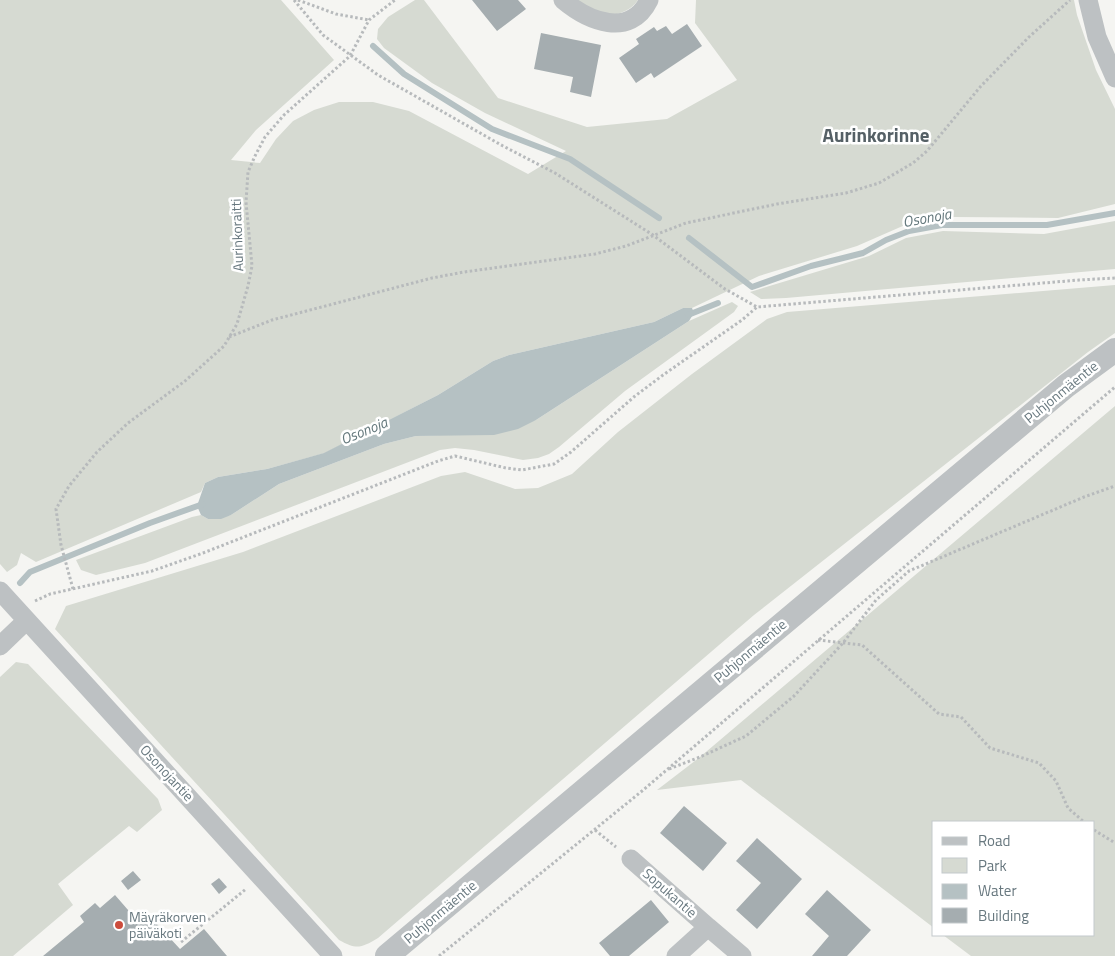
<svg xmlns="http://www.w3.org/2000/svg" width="1115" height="956" font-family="'Titillium Web',sans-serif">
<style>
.green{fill:#d6dad2}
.water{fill:#b5c1c3}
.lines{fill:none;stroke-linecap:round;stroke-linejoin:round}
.stream{stroke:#b5c1c3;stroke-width:6}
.building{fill:#a5adb0}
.path{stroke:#b7babc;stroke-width:3;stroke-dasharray:2.5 2.5;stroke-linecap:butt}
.minor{stroke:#bdc1c3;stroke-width:19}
.tertiary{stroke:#bdc1c3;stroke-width:24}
.poi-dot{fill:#cc4c3c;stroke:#fff;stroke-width:2}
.labels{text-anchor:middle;stroke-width:5;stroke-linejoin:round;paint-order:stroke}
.street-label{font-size:14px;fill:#68787f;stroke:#fff}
.poi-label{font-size:14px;fill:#68787f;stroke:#fff;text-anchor:start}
.water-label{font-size:15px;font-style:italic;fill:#64787c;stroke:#fff}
.district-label{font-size:19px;font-weight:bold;fill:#556066;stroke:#fff}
</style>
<rect width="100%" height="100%" fill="#f5f5f2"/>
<path class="green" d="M0,0H281L334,60L256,130L231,160L260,163L276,139L293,121L314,110L339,102H373L409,111L528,174L566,151L485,113L432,83L384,48L377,39L378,29L388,17L415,0H424L498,98L587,127L667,119L737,80L695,23L696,0H1074L1077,15L1096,70L1115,109V204L1058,218L954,217L905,225L857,246L759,276L692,308H683L654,322L509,355L493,361L438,395L325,453L267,469L218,477L205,483L201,492L36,562L21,553L17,565L7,572L0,564Z
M574,0H638C630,12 613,18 599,13C591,10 582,4 574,0Z
M1115,221V269L786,298L761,299L750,292L869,256L906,238L943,231L1044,234Z
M1115,285V333L1088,352L754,615L378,938C361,948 357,950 339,940L55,629L66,606L243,552L441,476L465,472L515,489L538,488L572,474L618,432L692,374L767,319L787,312Z
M732,302L738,306L734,312L625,391L559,447L549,454L538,458L523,460L474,450L455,448L440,450L145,563L96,575L81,570L76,560L192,517L201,515L208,519L231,515L279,484L384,444L416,436L440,435L536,420L689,321Z
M1115,406V956H971L943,935H1094V822H934V928L741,780L657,790L700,757Z
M16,662L28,664L158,799L162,810L137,832L129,826L58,884L73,905L13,956H0V677Z"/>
<path class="water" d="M683,308H692L694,313L689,321L536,420L518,429L494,435L416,436L384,444L279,484L231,515L221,519H208L201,515L197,506L205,483L218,477L267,469L324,453L438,395L493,361L509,355L654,322Z"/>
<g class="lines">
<path class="stream" d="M373,46L404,74L492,129L570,159L659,218
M689,238L752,287L811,266L863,253L886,240L909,231L942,225H1047L1115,213
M688,315L718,303
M20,583L30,572L150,523L203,504"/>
</g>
<path class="building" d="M472,0H518L526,9L497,31Z
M687,24L702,46L654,78L651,73L636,83L619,58L639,44L636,39L654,27L657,31L666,26L672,34Z
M541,33L601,45L591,97L570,92L573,77L534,69Z
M684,806L727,843L703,871L660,833Z
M757,838L802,879L757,929L736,910L761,883L736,861Z
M133,871L141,880L128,890L121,881Z
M219,878L227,887L219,894L211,884Z
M827,890L871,930L847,956H812L829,936L805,914Z
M115,895L135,918L144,910L180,949L204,929L227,956H43L84,922L80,916L95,903L100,908Z
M651,900L669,922L629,956H610L599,943Z"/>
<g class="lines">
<path class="path" d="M294,0L323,35L378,75L503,146L555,173L653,235L725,289L757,307L1079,280L1115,278
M298,0L336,14L369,20
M229,337L272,320L432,278L464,272L595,254L626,246L686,223L777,204L846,193L879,183L913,163L927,151L981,86L1029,37L1070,0
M73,589L61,545L56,509L69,486L97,452L128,423L185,381L224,346L237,324L248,286L252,266L246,202L248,172L255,156L265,137L284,115L350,56L369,20L395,0
M35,601L50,594L152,571L203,553L438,461L455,456L506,468L522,470L554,464L571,452L635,396L663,375L742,320L757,307
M818,640L862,645L939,714L961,717L990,748L1039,763L1056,781L1068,808L1084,822
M669,769L700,757L746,736L794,696L843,643L876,600L909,571L1084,497L1115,486
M595,830L616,847
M1094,830L1115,843
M181,942L246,889
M439,956L642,791L1115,387"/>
<path class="minor" d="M563,0C588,21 630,39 649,0
M1088,0L1097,37L1115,78
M0,591L333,956
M0,646L26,621
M631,859L708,927
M676,956L708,927L742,956"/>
<path class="tertiary" d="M387,956L1066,386L1115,350"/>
</g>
<circle class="poi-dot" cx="119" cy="925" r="5"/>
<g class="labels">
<g class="street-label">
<text transform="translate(237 235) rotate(-92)" y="5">Aurinkoraitti</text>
<text transform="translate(1061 392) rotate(-39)" y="5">Puhjonmäentie</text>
<text transform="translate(750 651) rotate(-40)" y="5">Puhjonmäentie</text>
<text transform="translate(167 773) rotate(47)" y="5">Osonojantie</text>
<text transform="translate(670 893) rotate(41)" y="5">Sopukantie</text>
<text transform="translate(440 912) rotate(-40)" y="5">Puhjonmäentie</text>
</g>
<g class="poi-label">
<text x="129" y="922">Mäyräkorven<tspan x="129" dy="16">päiväkoti</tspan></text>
</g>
<g class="water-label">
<text transform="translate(927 218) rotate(-10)" y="5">Osonoja</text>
<text transform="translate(364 431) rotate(-22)" y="5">Osonoja</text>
</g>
<g class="district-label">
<text x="876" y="142">Aurinkorinne</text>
</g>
</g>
<rect x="932" y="821" width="162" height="115" fill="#ffffff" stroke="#c3c9cc"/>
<rect x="942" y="837" width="25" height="8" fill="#bdc1c3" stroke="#c3c9cc"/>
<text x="978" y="846" font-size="15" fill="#68787f">Road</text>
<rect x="942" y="858" width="25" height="15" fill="#d6dad2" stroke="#c3c9cc"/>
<text x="978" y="871" font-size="15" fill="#68787f">Park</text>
<rect x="942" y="884" width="25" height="15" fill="#b5c1c3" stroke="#c3c9cc"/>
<text x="978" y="896" font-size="15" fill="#68787f">Water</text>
<rect x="942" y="908" width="25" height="15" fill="#a5adb0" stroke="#c3c9cc"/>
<text x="978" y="921" font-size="15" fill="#68787f">Building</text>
</svg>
